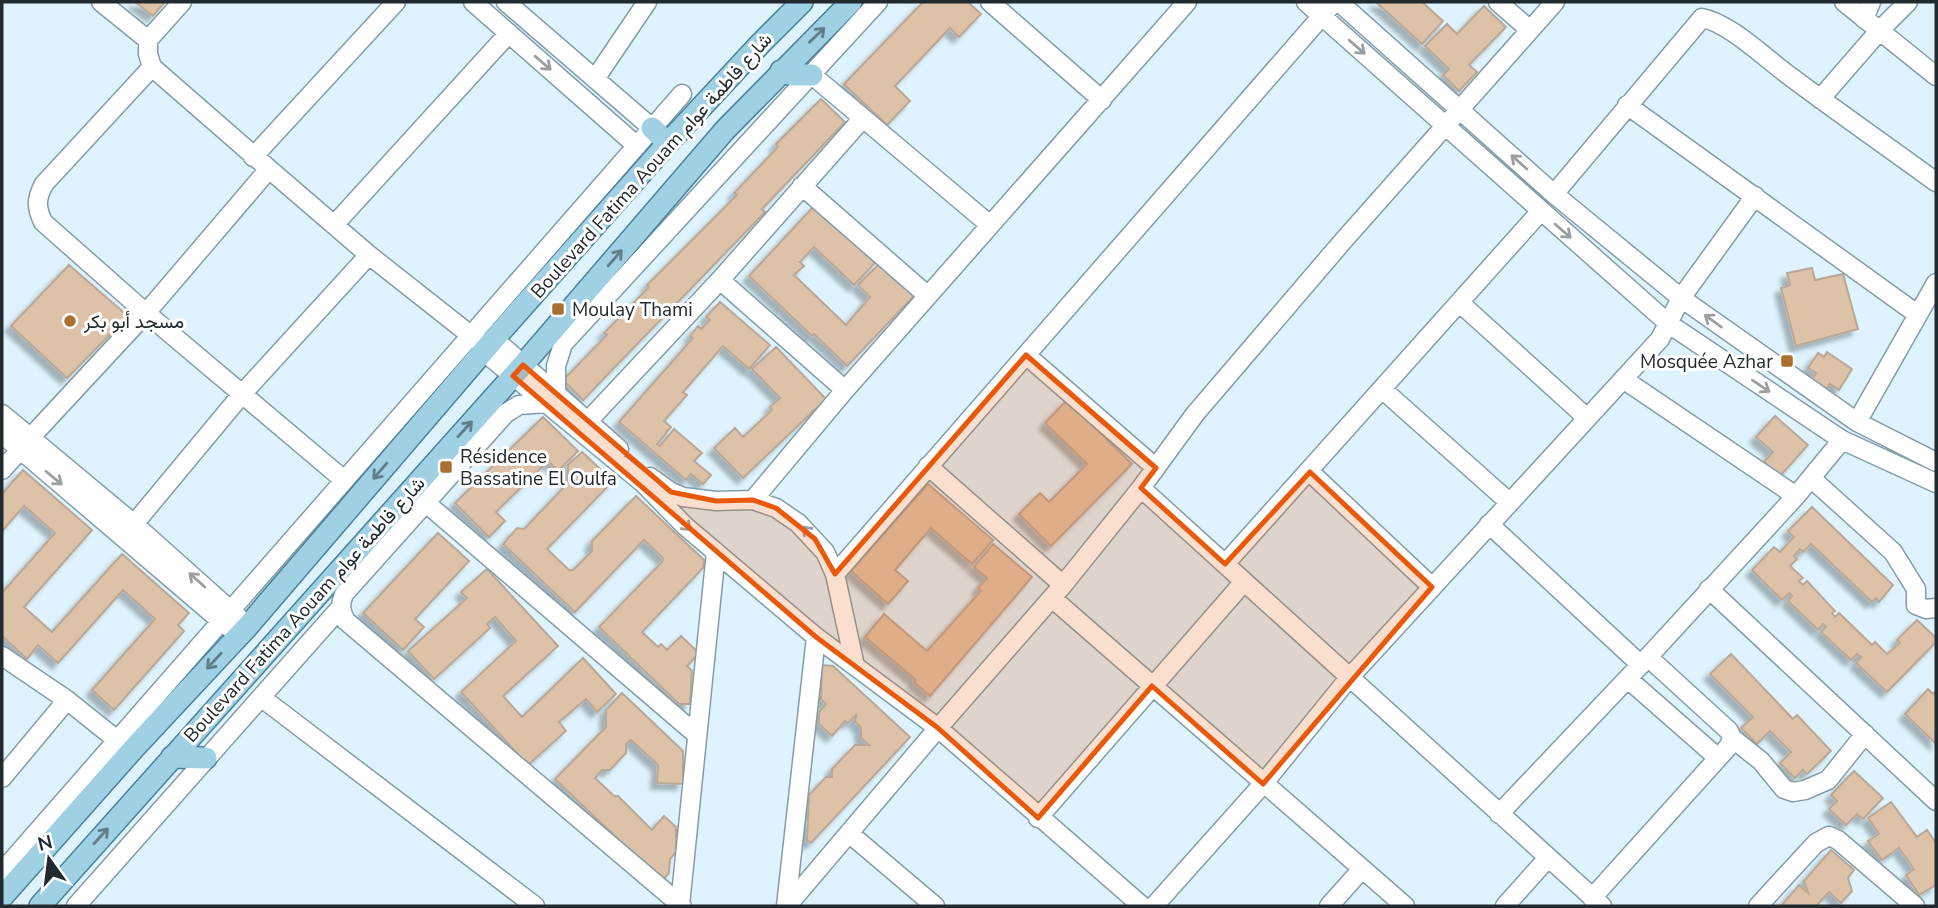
<svg xmlns="http://www.w3.org/2000/svg" width="1938" height="908" font-family="'Nunito Sans',Vazirmatn,sans-serif">
<style>
.building{fill:#dec2a8;stroke:#baa796;stroke-width:2;filter:url(#shadow)}
.lines{fill:none;stroke-linecap:round;stroke-linejoin:round}
.minor-casing{stroke:#839da8;stroke-width:21}
.major-casing{stroke:#498299;stroke-width:24}
.minor{stroke:#fff;stroke-width:18}
.major{stroke:#9fd0e4;stroke-width:21}
.oneway{stroke:#607d8a}
.oneway2{stroke:#9b9fa1}
.marked{fill:#e8590c;fill-opacity:0.2;stroke:#e8590c;stroke-width:5;stroke-linejoin:round}
.poi-dot{fill:#aa7030;stroke:#fff;stroke-width:2.5}
.labels{text-anchor:middle;stroke-width:6;stroke-linejoin:round;paint-order:stroke}
.street-label{font-size:19px;fill:#202a2f;stroke:#fff}
.poi-label{font-size:19px;fill:#202a2f;stroke:#fff;text-anchor:start}
</style>
<defs>
<filter id="shadow"><feDropShadow dx="-6" dy="6" stdDeviation="2" flood-color="#0004"/></filter>
</defs>
<rect width="100%" height="100%" fill="#def3fd"/>
<path class="building" d="M135,2H165L153,16Z
M923,2H968L981,14L959,37L950,28L895,86L910,101L887,125L844,84Z
M1376,2H1422L1443,21L1422,44Z
M1484,6L1506,27L1469,65L1477,72L1459,91L1443,75L1449,69L1425,46L1447,24L1457,34Z
M821,99L845,122L762,209L765,212L583,400L563,380L607,335L604,333L649,287L647,285L737,195L734,193L778,147L776,144Z
M815,205L875,263L854,285L814,247L800,262L804,266L794,275L846,325L870,297L858,285L880,263L914,296L847,366L814,334L812,336L749,276Z
M69,265L128,316L67,378L11,326Z
M1812,268L1815,280L1843,274L1858,329L1796,346L1781,288L1790,285L1787,273Z
M720,302L770,345L749,369L723,346L683,392L687,395L664,421L671,427L657,444L660,446L674,429L702,453L694,461L711,475L703,484L691,474L686,480L619,422L693,338L690,336L698,326L701,329L710,320L706,317Z
M776,347L826,399L743,478L714,448L735,428L743,437L772,410L770,407L780,398L752,369Z
M1827,352L1852,369L1839,390L1830,384L1826,390L1812,380L1816,373L1808,368L1818,353L1824,357Z
M1067,400L1132,464L1051,546L1019,514L1040,493L1049,502L1087,464L1045,423Z
M1775,416L1808,445L1780,476L1764,462L1773,452L1756,437Z
M543,417L578,451L558,471L548,461L496,512L505,521L489,537L455,503Z
M582,452L613,481L547,549L569,570H573L592,551V541L636,496L704,560L703,568L642,632L658,647L661,644L667,650L681,636L699,653L687,666L692,671L690,704H679L599,627L662,562L663,558L644,540L575,612L503,544L517,528L524,529L567,484L568,465Z
M23,470L92,530L24,607L52,632L122,554L189,613L178,625L184,631L114,710L92,690L155,619L123,590L58,663L38,645L27,659L2,636V593L55,533L24,506L2,531V494Z
M928,484L993,540L972,564L931,528L895,570L908,581L888,604L851,571Z
M1812,507L1893,585L1879,602L1876,598L1872,602L1811,544L1803,552L1800,549L1794,556L1797,559L1790,566L1803,578L1799,581L1803,585L1807,581L1835,611L1832,613L1835,617L1839,613L1872,645L1875,642L1887,654L1900,643L1897,640L1917,620L1936,638V642L1887,692L1856,663L1861,657L1857,654L1851,660L1821,632L1826,627L1823,624L1818,630L1788,601L1792,596L1789,593L1782,600L1752,570L1774,547L1780,552L1794,537L1788,531Z
M438,533L469,561L415,619L424,627L403,650L363,613Z
M993,544L1032,577L930,696L914,682L916,680L865,637L884,614L927,651L981,591L978,588L987,578L974,567Z
M487,569L558,646L503,696L522,717L583,658L616,694L597,712L586,699L559,722L566,731L528,765L461,692L516,641L495,617L487,624L490,628L434,679L408,651L467,598L461,592Z
M1731,654L1793,719L1797,715L1831,751L1807,774L1803,770L1795,778L1780,763L1791,752L1770,731L1757,744L1741,728L1753,717L1710,674Z
M822,665L833,666L910,737L811,843L807,840L809,795L826,777H832V769L855,745H869L861,738V728L855,722L856,715L848,723L845,721L832,736L819,724V712L826,704L821,699Z
M1928,689L1933,694L1936,691V744L1905,714Z
M622,693L683,751V784L657,783L658,765L631,740L626,744V753L610,770H602L595,778L614,796H618L652,830L664,816L676,827V852L670,859L669,873L662,881L555,779L606,727V710Z
M1854,771L1883,798L1863,819L1857,814L1846,825L1829,809L1837,801L1831,795Z
M1891,802L1917,837L1927,830L1936,843V885L1919,895L1906,875L1914,869L1899,848L1882,860L1868,841L1879,834L1868,818Z
M1831,850L1854,870L1848,878L1852,891L1841,903L1829,892L1816,906H1781L1799,885L1808,893L1804,881Z"/>
<g class="lines">
<defs>
<path id="minor" d="M101,2L148,40V54L152,67L269,169
M473,2L637,146
M506,2L652,128
M990,2L1102,100
M1306,2L1669,324L1842,440L1936,483
M1339,2L1554,194L1681,298L1857,422L1936,462
M1498,2L1530,30
M1844,2L1936,76
M1864,19L1871,2
M148,40L182,2
M152,67L44,184C36,199 36,207 43,222L146,313L344,480
M812,75L990,225
M595,79L647,2
M1820,99L1880,30L1908,2
M1627,105L1917,314
M253,157L396,2
M802,186L928,296
M1554,194L1702,18C1730,23 1767,60 1791,77C1839,113 1888,147 1936,182
M334,225L509,33
M720,280L845,390
M1460,303L1586,417
M494,339L619,449
M483,351L643,483L685,526L816,637L938,728L1142,906
M1026,355L1156,468
M1623,379L1796,496
M1382,389L1509,502
M556,393V366L563,344L878,2
M546,403L519,405L506,413L344,594C340,604 340,611 346,621L682,906
M2,414L134,524L248,626
M588,421L720,280L863,118
M1857,422L1936,283
M2,434L228,627
M30,438L146,313L269,169L369,255L478,341
M928,466L1063,585
M2,470L20,450
M1310,472L1432,587
M650,477L671,492L683,497L716,501L753,500L776,508L798,523L825,552L835,574L855,666
M1811,478L1893,552L1916,589V605L1926,609L1936,608
M1141,488L1602,906
M419,497L697,735
M753,500L845,390L1187,2
M134,524L242,394L369,255
M1489,524L1641,665
M1225,564L1540,212
M835,574L1334,2
M1709,589L1936,801
M1052,598C1169,701 1288,803 1405,906
M2,656L67,700L117,740
M1648,657L1729,731L1732,738L1761,761L1784,789L1793,792L1805,790L1828,780L1865,734
M1628,679L1718,758
M262,698L535,906
M2,778L67,700
M1499,814L1648,657L1796,496L1842,440
M1038,818L1243,583
M850,834L935,906
M2,872L682,94
M1592,898L1729,746L1732,738
M680,905L716,552
M76,906L341,607
M786,906L816,637
M787,906L938,728L1063,585L1141,488L1195,414L1343,241L1555,2
M1154,906L1263,784L1349,678L1660,339L1681,298L1755,196
M1329,906L1362,869
M1505,906L1547,859
M1758,906L1816,843L1829,836L1838,840L1915,906"/>
<path id="major" d="M781,71L793,75H812
M652,128L668,143
M172,757L206,758
M2,897L135,747L248,626L494,339L668,143L761,43L802,2
M40,906L523,365L725,130L851,2"/>
</defs>
<use href="#minor" class="minor-casing"/>
<use href="#major" class="major-casing"/>
<use href="#minor" class="minor"/>
<use href="#major" class="major"/>
</g>
<defs><path id="oneway-shaft" d="M-6 0H5M1.5-3L5.5 0L1.5 3" fill="none" stroke-width="1.6" stroke-linecap="round" stroke-linejoin="round" transform="scale(1.75)"/></defs>
<g class="oneway">
<use href="#oneway-shaft" transform="translate(817 35) rotate(-44)"/>
<use href="#oneway-shaft" transform="translate(615 258) rotate(-49)"/>
<use href="#oneway-shaft" transform="translate(465 429) rotate(-48)"/>
<use href="#oneway-shaft" transform="translate(380 471) rotate(131)"/>
<use href="#oneway-shaft" transform="translate(214 661) rotate(133)"/>
<use href="#oneway-shaft" transform="translate(101 836) rotate(-48)"/>
</g>
<g class="oneway2">
<use href="#oneway-shaft" transform="translate(1357 47) rotate(41)"/>
<use href="#oneway-shaft" transform="translate(543 63) rotate(41)"/>
<use href="#oneway-shaft" transform="translate(1519 162) rotate(-138)"/>
<use href="#oneway-shaft" transform="translate(1563 231) rotate(41)"/>
<use href="#oneway-shaft" transform="translate(1713 321) rotate(-144)"/>
<use href="#oneway-shaft" transform="translate(1761 386) rotate(34)"/>
<use href="#oneway-shaft" transform="translate(54 478) rotate(40)"/>
<use href="#oneway-shaft" transform="translate(683 523) rotate(44)"/>
<use href="#oneway-shaft" transform="translate(810 534) rotate(-134)"/>
<use href="#oneway-shaft" transform="translate(197 580) rotate(-138)"/>
</g>
<path class="marked" d="M1026,355L1156,468L1141,488L1225,564L1310,472L1432,587L1263,784L1152,686L1038,818L938,728L816,637L513,376L523,365L671,492L716,501L753,500L776,508L815,539L835,574Z"/>
<g class="poi-dot">
<rect x="551" y="302" width="14" height="14" rx="3.5"/>
<circle cx="70" cy="321" r="7"/>
<rect x="1780" y="354" width="14" height="14" rx="3.5"/>
<rect x="439" y="460" width="14" height="14" rx="3.5"/>
</g>
<g class="labels">
<g class="street-label">
<text transform="translate(651 165) rotate(-48)" y="7">Boulevard Fatima Aouam شارع فاطمة عوام</text>
<text transform="translate(304 609) rotate(-48)" y="7">Boulevard Fatima Aouam شارع فاطمة عوام</text>
</g>
<g class="poi-label">
<text x="572" y="316">Moulay Thami</text>
<text x="84" y="328">مسجد أبو بكر</text>
<text x="1773" y="368" text-anchor="end">Mosquée Azhar</text>
<text x="460" y="463">Résidence<tspan x="460" dy="22">Bassatine El Oulfa</tspan></text>
</g>
</g>
<rect width="1938" height="908" fill="none" stroke="#202a2f" stroke-width="7"/>
<g transform="translate(49 859) rotate(346)" stroke="#ffffff" stroke-width="5" paint-order="stroke">
<path d="M0-5L12 26L0 18L-12 26Z" fill="#202a2f"/>
<text y="-10" font-size="19" font-weight="bold" text-anchor="middle" fill="#202a2f">N</text>
</g>
</svg>
